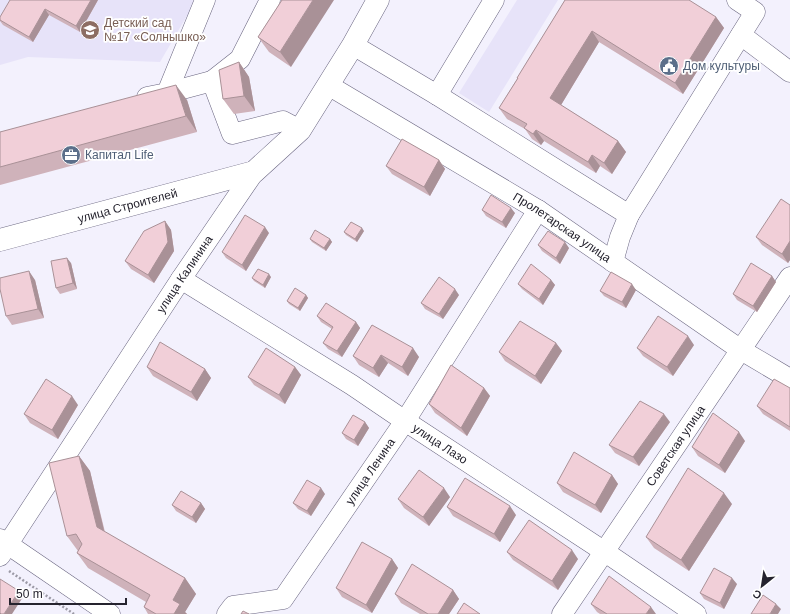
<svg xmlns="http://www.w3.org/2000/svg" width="790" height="614" font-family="Arial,sans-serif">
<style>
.built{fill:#e7e3f9}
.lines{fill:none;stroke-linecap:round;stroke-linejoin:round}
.minor-casing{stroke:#6a6680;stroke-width:21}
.major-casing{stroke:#6a6680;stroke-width:23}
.path{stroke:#9b99a5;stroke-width:2.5;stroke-dasharray:2 2;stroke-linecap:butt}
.minor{stroke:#fff;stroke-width:20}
.major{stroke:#fff;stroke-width:22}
.wall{fill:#cfb2ba}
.shaded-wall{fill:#a99197}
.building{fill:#f1cfd8;stroke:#a99197}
.labels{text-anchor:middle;stroke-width:3.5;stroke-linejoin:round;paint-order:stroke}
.education-label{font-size:12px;fill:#785e54;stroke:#fff;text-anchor:start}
.service-label{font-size:12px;fill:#4e5e75;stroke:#fff;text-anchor:start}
.street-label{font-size:12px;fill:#25232e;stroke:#fff}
</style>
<rect width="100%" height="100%" fill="#f3f1fd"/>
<path class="built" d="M0,0H192L195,2L160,62L28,57L0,65Z
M517,0H558L489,112L459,93Z"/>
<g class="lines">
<defs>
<g id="minor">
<path d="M741,35L790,72"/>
<path d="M353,45L437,95L629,215L755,12L737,0"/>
<path d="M212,81L240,59L270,0"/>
<path id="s1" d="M328,85L538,210L741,350L790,379"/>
<path d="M167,93L212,81L232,134L283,121L300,130"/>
<path d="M437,95L494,0"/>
<path d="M147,97L167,93L205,0"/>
<path d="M613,262L620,237L629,215"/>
<path id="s2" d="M181,279L352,385L405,421L605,552L696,614"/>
<path d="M0,539L110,614"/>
<path id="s3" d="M0,556L181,279L254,172"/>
<path id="s4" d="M227,614L233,606L283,599L405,421L538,210"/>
<path id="s5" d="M562,614L790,277"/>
</g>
<g id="major">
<path id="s6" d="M0,240L254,172L300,130L353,45L378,0"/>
</g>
</defs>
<use href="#minor" class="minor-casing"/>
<use href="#major" class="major-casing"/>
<path class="path" d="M9,571L74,614"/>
<use href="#minor" class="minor"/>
<use href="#major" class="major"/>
</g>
<path class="wall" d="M98,0L80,32L49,15L33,42L3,25L0,21V17Z
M282,0L291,67L269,52L258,37Z
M565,0L716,17L724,28L683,94L599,42L561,105L618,141L626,152L612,174L600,166L596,173L544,141L541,145L532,139L525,129L507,119L499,108L517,79V78Z
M239,62L249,77L255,111L234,114L223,99Z
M187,100L197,132L0,185V132Z
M439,160L445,169L430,196L392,174L386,166Z
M790,205V260L788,263L762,245L756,237Z
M482,210L515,213L506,228L486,216Z
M165,221L171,230L174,251L154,283L131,269L125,261Z
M364,231L357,242L346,235L344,232Z
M269,233L246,271L226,258L222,252Z
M310,239H330L332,242L326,251L312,242Z
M538,245L569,248L560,264L542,251Z
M71,263L77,289L60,294L56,288Z
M772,276L776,282L757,312L737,300L733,294Z
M271,277L265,288L254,281L252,278Z
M35,280L44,318L12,325L6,316Z
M551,280L555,285L543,305L522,289L518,284Z
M636,290L626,308L604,296L600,291Z
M306,295L308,298L300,311L289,304L287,301Z
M459,295L443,319L425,309L421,303Z
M317,316L356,322L360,328L342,357L328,349L323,343L332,329L321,322Z
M372,325L419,357L408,376L388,363L379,377L359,365L353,356Z
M556,343L562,351L541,384L505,361L499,352Z
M694,345L673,376L643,356L637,348Z
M147,367L205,369L211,378L197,401L153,376Z
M295,367L301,375L285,404L254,385L248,377Z
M484,388L490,396L467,436L435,413L429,404Z
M790,388V431L763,414L757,406Z
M78,405L58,439L30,423L24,414Z
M365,422L369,428L358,446L346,439L342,433Z
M670,422L639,466L615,453L609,445Z
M745,441L725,473L698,456L692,447Z
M79,456L90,471L105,532L185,578L196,594L185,612L187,614H148L144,607L146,602L88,568L77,553L78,551L67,536Z
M612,475L618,484L601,513L563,492L557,483Z
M325,494L311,516L298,509L293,503Z
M450,497L429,526L404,508L398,499Z
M201,503L205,509L196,523L176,511L172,505Z
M732,504L689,571L654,548L646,537Z
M447,507L516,515L500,542L453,516Z
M507,552L578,559L558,590L513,560Z
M392,559L398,568L372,613L342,597L336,588Z
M737,584L724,609L704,599L700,593Z
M453,590L459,599L449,614H420L401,603L395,594Z
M591,604L656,614H600L597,612Z"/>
<path class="shaded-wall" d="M91,0H98L80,32L76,26Z
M313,0H334L291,67L280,52Z
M45,9L49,15L33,42L29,37Z
M716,17L724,28L683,94L675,83Z
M592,31L599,42L558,110L550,98Z
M239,62L249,77L255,111L244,96Z
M176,85L187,100L197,132L186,116Z
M536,130L544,141L541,145L533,134Z
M618,141L626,152L612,174L604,163Z
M592,155L600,166L596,173L588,162Z
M439,160L445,169L430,196L424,187Z
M511,208L515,213L506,228L502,222Z
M165,221L171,230L174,251L154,283L148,275Z
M265,227L269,233L246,271L242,265Z
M362,228L364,231L357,242L355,239Z
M330,239L332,242L326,251L324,248Z
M790,241V260L788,263L782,254Z
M565,242L569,248L560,264L556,258Z
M67,258L71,263L77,289L73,283Z
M29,271L35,280L44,318L38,309Z
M269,274L271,277L265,288L263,285Z
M772,276L776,282L757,312L753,306Z
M551,280L555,285L543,305L539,299Z
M632,284L636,290L626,308L622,302Z
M455,289L459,295L443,319L439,314Z
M306,295L308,298L300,311L298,308Z
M356,322L360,328L342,357L337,351Z
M688,336L694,345L673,376L667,367Z
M556,343L562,351L541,384L535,376Z
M413,348L419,357L408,376L402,367Z
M381,355L388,363L379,377L373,368Z
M295,367L301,375L285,404L279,395Z
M205,369L211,378L197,401L191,392Z
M484,388L490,396L467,436L461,428Z
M72,396L78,405L58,439L52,430Z
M664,414L670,422L639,466L633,457Z
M365,422L369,428L358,446L354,440Z
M739,432L745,441L725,473L719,465Z
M79,456L90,471L107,543L97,527Z
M612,475L618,484L601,513L595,505Z
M321,488L325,494L311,516L307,511Z
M444,488L450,497L429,526L423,517Z
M724,493L732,504L689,571L681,560Z
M201,503L205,509L196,523L192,517Z
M510,506L516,515L500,542L494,534Z
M572,550L578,559L558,590L552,581Z
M392,559L398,568L372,613L366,605Z
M185,578L196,594L185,612L187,614H174L173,600Z
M732,578L737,584L724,609L720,603Z
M453,590L459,599L449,614H438Z
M19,591L23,597L12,614H4Z
M776,604L781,609L778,614H770Z
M651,607L656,614H646Z"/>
<path class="building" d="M10,0H91L76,26L45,9L29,37L0,20V17Z
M282,0H313L280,52L258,37Z
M565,0H689L716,17L675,83L592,31L550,98L618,141L604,163L592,155L588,162L536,130L533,134L524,128L527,124L499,108L518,78H517Z
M239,62L244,96L223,99L219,70Z
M176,85L186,116L0,167V132Z
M402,139L439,160L424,187L386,166Z
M491,195L511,208L502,222L482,210Z
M781,199L790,205V241L782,254L756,237Z
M245,215L265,227L242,265L222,252Z
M165,221L168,242L148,275L125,261L144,231Z
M351,222L362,228L355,239L344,232Z
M315,230L330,239L324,248L310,239Z
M548,231L565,242L556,258L538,245Z
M67,258L73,283L56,288L51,261Z
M751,263L772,276L753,306L733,294Z
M531,264L551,280L539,299L518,284Z
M258,269L269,274L263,285L252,278Z
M29,271L38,309L6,316L0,289V278Z
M611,272L632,284L622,302L600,291Z
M439,277L455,289L439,314L421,303Z
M295,288L306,295L298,308L287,301Z
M326,303L356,322L337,351L323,343L333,327L317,316Z
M658,316L688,336L667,367L637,348Z
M520,321L556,343L535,376L499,352Z
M372,325L413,348L402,367L381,355L373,368L353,356Z
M160,342L205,369L191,392L147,367Z
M266,348L295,367L279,395L248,377Z
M451,365L484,388L461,428L429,404Z
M46,379L72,396L52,430L24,414Z
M774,379L790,388V427L757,406Z
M640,401L664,414L633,457L609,445Z
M713,413L739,432L719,465L692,447Z
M353,415L365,422L354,440L342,433Z
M574,452L612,475L595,505L557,483Z
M79,456L97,527L185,578L173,600L180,604L174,614H156L144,607L150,595L77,553L82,544L76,534L67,536L49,463Z
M688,468L724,493L681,560L646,537Z
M419,470L444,488L423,517L398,499Z
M465,478L510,506L494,534L447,507Z
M307,480L321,488L307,511L293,503Z
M181,491L201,503L192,517L172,505Z
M529,520L572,550L552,581L507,552Z
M362,542L392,559L366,605L336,588Z
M412,564L453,590L438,614H428L395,594Z
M714,568L732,578L720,603L700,593Z
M609,576L651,607L646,614H607L591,604Z
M0,579L19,591L4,614H1L0,613Z
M763,595L776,604L770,614H751Z
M464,603L480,614H457Z
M243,611L249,614H241Z"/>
<defs>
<symbol id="school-disc" viewBox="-11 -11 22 22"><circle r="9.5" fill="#8d6e63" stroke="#fff"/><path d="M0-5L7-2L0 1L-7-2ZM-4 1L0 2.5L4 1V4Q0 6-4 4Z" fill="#fff"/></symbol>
<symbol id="civic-disc" viewBox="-11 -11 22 22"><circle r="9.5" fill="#5c6f8a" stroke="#fff"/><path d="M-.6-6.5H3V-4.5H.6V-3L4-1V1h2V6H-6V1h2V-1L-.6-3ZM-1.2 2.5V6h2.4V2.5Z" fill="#fff"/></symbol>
<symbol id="office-disc" viewBox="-11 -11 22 22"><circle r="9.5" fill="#5c6f8a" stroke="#fff"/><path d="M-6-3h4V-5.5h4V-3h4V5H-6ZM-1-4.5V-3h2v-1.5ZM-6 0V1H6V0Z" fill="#fff"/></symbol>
</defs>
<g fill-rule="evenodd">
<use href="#school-disc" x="79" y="19" width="22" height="22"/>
<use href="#civic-disc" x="658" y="55" width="22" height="22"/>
<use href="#office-disc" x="60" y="144" width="22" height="22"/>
</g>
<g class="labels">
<g class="education-label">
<text x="104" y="27">Детский сад<tspan x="104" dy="14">№17 «Солнышко»</tspan></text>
</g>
<g class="service-label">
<text x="683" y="70">Дом культуры</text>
<text x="85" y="159">Капитал Life</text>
</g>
<g class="street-label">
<text dy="4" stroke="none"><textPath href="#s6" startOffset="132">улица Строителей</textPath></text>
<text dy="4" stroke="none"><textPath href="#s1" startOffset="274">Пролетарская улица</textPath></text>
<text dy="4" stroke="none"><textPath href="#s3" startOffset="337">улица Калинина</textPath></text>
<text dy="4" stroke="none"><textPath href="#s2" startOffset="307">улица Лазо</textPath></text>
<text dy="4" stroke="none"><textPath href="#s5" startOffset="203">Советская улица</textPath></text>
<text dy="4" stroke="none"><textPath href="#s4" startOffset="215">улица Ленина</textPath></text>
</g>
</g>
<g transform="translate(762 586) rotate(210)" stroke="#ffffff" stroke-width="3" paint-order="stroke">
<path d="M0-3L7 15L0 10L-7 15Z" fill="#25232e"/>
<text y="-6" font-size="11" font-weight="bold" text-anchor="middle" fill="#25232e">С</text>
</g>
<path d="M10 598v6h116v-6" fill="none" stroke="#25232e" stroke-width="2"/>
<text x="16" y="598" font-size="12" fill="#25232e" stroke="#ffffff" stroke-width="3" paint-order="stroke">50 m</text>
</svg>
